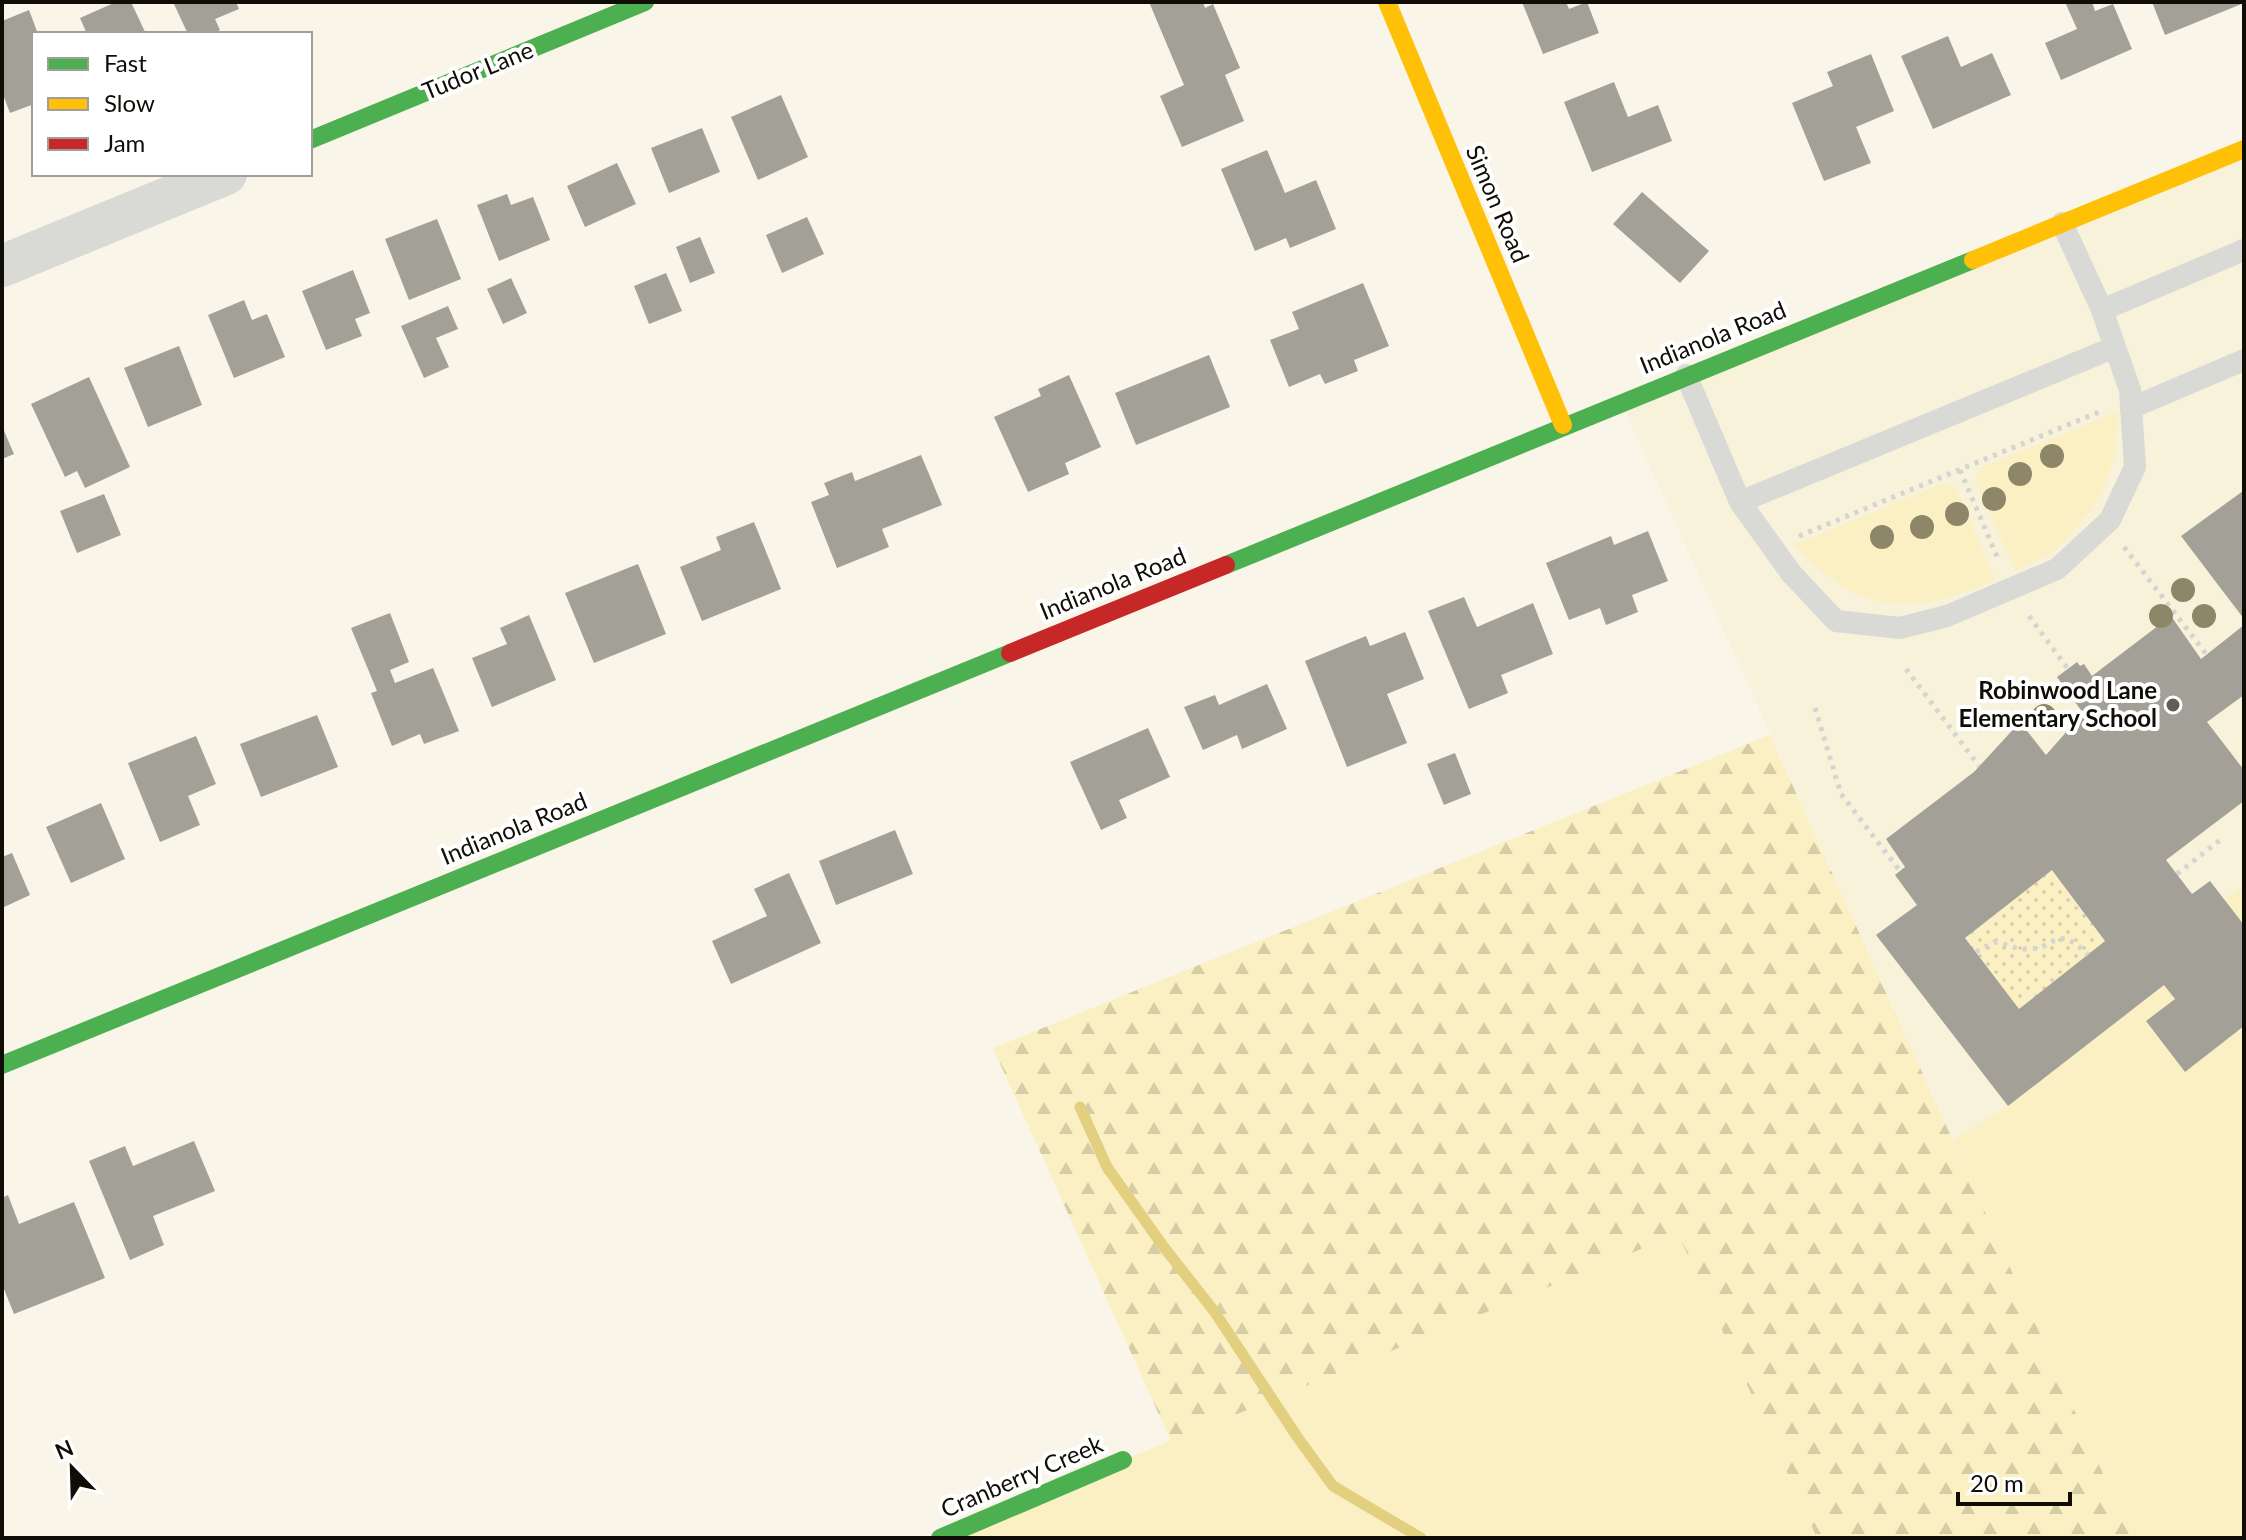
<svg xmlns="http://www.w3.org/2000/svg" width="2246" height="1540" font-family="Lato,sans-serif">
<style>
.built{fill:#f8f2db}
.green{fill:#fbf0c4}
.forest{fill:url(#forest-firs)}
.garden{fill:url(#garden-dots)}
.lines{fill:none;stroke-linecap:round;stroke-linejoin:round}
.stream{stroke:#e3cf80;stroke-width:11}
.building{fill:#a3a097;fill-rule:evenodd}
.path{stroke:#d4d4d0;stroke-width:5;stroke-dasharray:4 6;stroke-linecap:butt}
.lane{stroke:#d9d9d6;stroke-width:22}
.street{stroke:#d9d9d6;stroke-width:42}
.fast{stroke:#4caf50;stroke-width:18}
.slow{stroke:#ffc107;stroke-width:18}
.jam{stroke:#c62828;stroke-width:18}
.tree{fill:#8e8668}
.poi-dot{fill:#615e55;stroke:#fff;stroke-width:3}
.labels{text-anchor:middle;stroke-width:8;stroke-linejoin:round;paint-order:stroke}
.street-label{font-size:24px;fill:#0f0d06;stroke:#fff}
.poi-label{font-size:24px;font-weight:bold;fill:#0f0d06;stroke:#fff;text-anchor:end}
</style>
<defs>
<pattern id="forest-firs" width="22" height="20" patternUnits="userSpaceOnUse" patternTransform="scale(2)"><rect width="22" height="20" fill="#fbf0c4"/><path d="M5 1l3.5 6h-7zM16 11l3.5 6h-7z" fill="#d6cda7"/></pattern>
<pattern id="garden-dots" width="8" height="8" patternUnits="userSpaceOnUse" patternTransform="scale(2)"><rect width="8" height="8" fill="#fbf0c4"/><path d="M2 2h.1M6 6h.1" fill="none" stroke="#d6cda7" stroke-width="1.8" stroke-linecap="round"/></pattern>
</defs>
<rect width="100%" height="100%" fill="#f9f5e8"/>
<path class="built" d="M2244,149V1538H2132L1621,402Z"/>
<path class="green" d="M2117,412L2116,452L2106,483L2092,510L2055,551L2015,571L1975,480L1981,468Z
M1942,484L1956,487L1995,580C1906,617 1863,616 1794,545Z
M2244,884V925L2224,899Z
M2164,985L2175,999L2146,1022L2185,1072L2244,1026V1538H2132L1953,1140L2008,1106Z
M1678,1234L1817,1538H940L1123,1460Z"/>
<path class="forest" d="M1770,735L2132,1538H1817L1678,1234L1171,1441L993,1048Z"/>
<path class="garden" d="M2052,870L2105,941L2019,1009L1965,938Z"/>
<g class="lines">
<path class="stream" d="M1080,1107L1107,1167L1163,1246L1214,1311L1298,1438L1333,1486L1421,1538"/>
</g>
<path class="building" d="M116,2H131L146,34H87L80,18Z
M173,2H236L239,9L215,19L220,30L211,34H188Z
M1149,2H1203L1205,8L1213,4L1240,68L1225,75L1244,121L1182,147L1160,96L1184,85Z
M1522,2H1566L1569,9L1587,2L1599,33L1543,54Z
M2065,2H2092L2095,11L2113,4L2132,49L2061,80L2045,43L2077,29Z
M2152,2H2244V3L2165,35Z
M29,10L38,34H34V104L10,113L2,92V21Z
M1948,36L1961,67L1992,53L2011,95L1933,129L1901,56Z
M1871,54L1894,111L1856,127L1871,163L1824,181L1792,103L1833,86L1827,72Z
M1614,82L1628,117L1658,105L1672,141L1592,172L1564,102Z
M781,95L808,157L758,180L731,117Z
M702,128L720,172L669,193L651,148Z
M1267,150L1285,193L1316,180L1336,229L1290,248L1286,238L1255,251L1221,169Z
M617,163L636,204L585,227L567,186Z
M1642,192L1709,251L1680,283L1613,224Z
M507,194L511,205L533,197L550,240L499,261L477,205Z
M807,217L824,254L782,273L766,235Z
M437,219L461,279L409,300L385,239Z
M700,237L715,273L690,283L676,247Z
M353,270L370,313L355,319L362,336L326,350L302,291Z
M666,273L682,311L649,324L634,286Z
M511,278L527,313L503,324L487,289Z
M1363,283L1389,346L1354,360L1358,371L1325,384L1320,374L1289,387L1270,340L1299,329L1292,312Z
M244,300L252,320L267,314L285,357L234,378L208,315Z
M448,306L458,329L436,338L449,367L424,378L401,326Z
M179,346L202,405L148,427L124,368Z
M1209,355L1230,407L1136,445L1115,393Z
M1069,375L1101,447L1065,463L1069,474L1028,492L994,417L1041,396L1038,389Z
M89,377L130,467L85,488L77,471L65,477L31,404Z
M2,426L14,454L2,459Z
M921,455L942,505L882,529L889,547L837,568L811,502L829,495L824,483L852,472L855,481Z
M2243,491L2244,493V619L2181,536Z
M104,494L121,535L77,553L60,511Z
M754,522L781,589L702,621L680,567L721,550L716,537Z
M1648,531L1668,581L1632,595L1638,612L1606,625L1600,608L1569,620L1546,563L1611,536L1614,545Z
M638,564L666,634L594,663L565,593Z
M1464,597L1477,627L1533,603L1553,654L1501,675L1508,693L1469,709L1428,611Z
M390,613L409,662L390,670L395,683L433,668L459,731L424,744L420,734L392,746L371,693L377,691L351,628Z
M529,615L556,680L492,707L472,658L507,644L500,628Z
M2171,616L2201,659L2244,625V695L2207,722L2244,770V801L2166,860L2192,894L2210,881L2244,925V1026L2185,1072L2146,1021L2175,999L2164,985L2008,1106L1876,935L1917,905L1895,875L1905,867L1886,839L1974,772L2020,722L2046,755L2083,713L2057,677L2077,662L2080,666L2084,664L2092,676ZM2052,870L2105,941L2019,1009L1965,938Z
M1405,632L1424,679L1387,694L1407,743L1347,767L1305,661L1366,636L1370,646Z
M1267,684L1287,729L1242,749L1237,735L1203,750L1184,707L1215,695L1219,705Z
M317,715L338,767L261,797L240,744Z
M1148,728L1170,777L1119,800L1127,818L1101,830L1070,762Z
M196,736L216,784L188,796L200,825L160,842L128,763Z
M1455,753L1471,794L1444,805L1427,764Z
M101,803L125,859L71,883L46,827Z
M895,830L913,874L836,905L819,861Z
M12,853L30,895L2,908V857Z
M789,873L821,943L731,984L712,941L767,916L754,889Z
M194,1141L215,1191L153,1216L164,1245L130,1260L89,1161L125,1146L133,1166Z
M8,1195L19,1224L74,1202L105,1278L14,1314L2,1284V1198Z"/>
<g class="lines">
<path class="path" d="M1960,470L1999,561
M1799,536L2104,410
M2124,547L2207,655
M2029,616L2068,669
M1906,669L1979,766
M1815,708L1841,794L1900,871
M2177,874L2224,837
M1976,952L1994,942C2005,943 2015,949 2025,949C2056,951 2055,921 2088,955"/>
<path class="lane" d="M2102,310L2244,250
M1686,375L1740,502L1791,573L1836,621L1900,628L1947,616L2057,569L2110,520L2135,467L2130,390L2102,310L2062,223
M2131,408L2244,360
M1740,502L2115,347"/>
<path class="street" d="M2,266L226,174"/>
<path class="fast" d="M310,140L645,2
M1226,565L1973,260
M2,1065L1010,653
M940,1538L1123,1460"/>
<path class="slow" d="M1387,2L1563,425
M1973,260L2244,149"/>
<path class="jam" d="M1010,653L1226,565"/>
</g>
<g class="tree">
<circle cx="2052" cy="456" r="12"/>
<circle cx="2020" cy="474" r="12"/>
<circle cx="1994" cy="499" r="12"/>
<circle cx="1957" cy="514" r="12"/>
<circle cx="1922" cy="527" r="12"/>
<circle cx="1882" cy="537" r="12"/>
<circle cx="2183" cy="590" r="12"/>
<circle cx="2161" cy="616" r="12"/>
<circle cx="2204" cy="616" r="12"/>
<circle cx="2044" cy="716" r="12"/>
</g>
<circle class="poi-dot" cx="2173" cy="705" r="8"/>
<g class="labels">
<g class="street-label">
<text transform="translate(478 71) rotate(-22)" y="8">Tudor Lane</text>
<text transform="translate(1497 204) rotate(67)" y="8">Simon Road</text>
<text transform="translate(1713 338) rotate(-22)" y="8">Indianola Road</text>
<text transform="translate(1113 584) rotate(-22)" y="8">Indianola Road</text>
<text transform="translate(514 829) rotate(-22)" y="8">Indianola Road</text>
<text transform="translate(1022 1477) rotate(-23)" y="8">Cranberry Creek</text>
</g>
<g class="poi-label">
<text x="2157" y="699">Robinwood Lane<tspan x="2157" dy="28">Elementary School</tspan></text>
</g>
</g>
<rect width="2246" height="1540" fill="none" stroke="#0f0d06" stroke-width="8"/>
<rect x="32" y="32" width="280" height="144" fill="#ffffff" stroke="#9f9e9b" stroke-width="2"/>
<rect x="48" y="58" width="40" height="12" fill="#4caf50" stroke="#9f9e9b" stroke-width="2"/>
<text x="104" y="72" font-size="24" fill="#0f0d06">Fast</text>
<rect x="48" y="98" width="40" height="12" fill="#ffc107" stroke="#9f9e9b" stroke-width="2"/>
<text x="104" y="112" font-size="24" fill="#0f0d06">Slow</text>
<rect x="48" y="138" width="40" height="12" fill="#c62828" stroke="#9f9e9b" stroke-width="2"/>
<text x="104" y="152" font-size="24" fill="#0f0d06">Jam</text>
<g transform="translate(72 1468) rotate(337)" stroke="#ffffff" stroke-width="6" paint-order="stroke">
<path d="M0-6L14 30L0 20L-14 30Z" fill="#0f0d06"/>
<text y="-12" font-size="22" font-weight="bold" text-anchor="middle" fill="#0f0d06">N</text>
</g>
<path d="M1958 1492v12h112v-12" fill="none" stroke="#0f0d06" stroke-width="4"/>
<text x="1970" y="1492" font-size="24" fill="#0f0d06" stroke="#ffffff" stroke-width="6" paint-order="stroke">20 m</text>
</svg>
